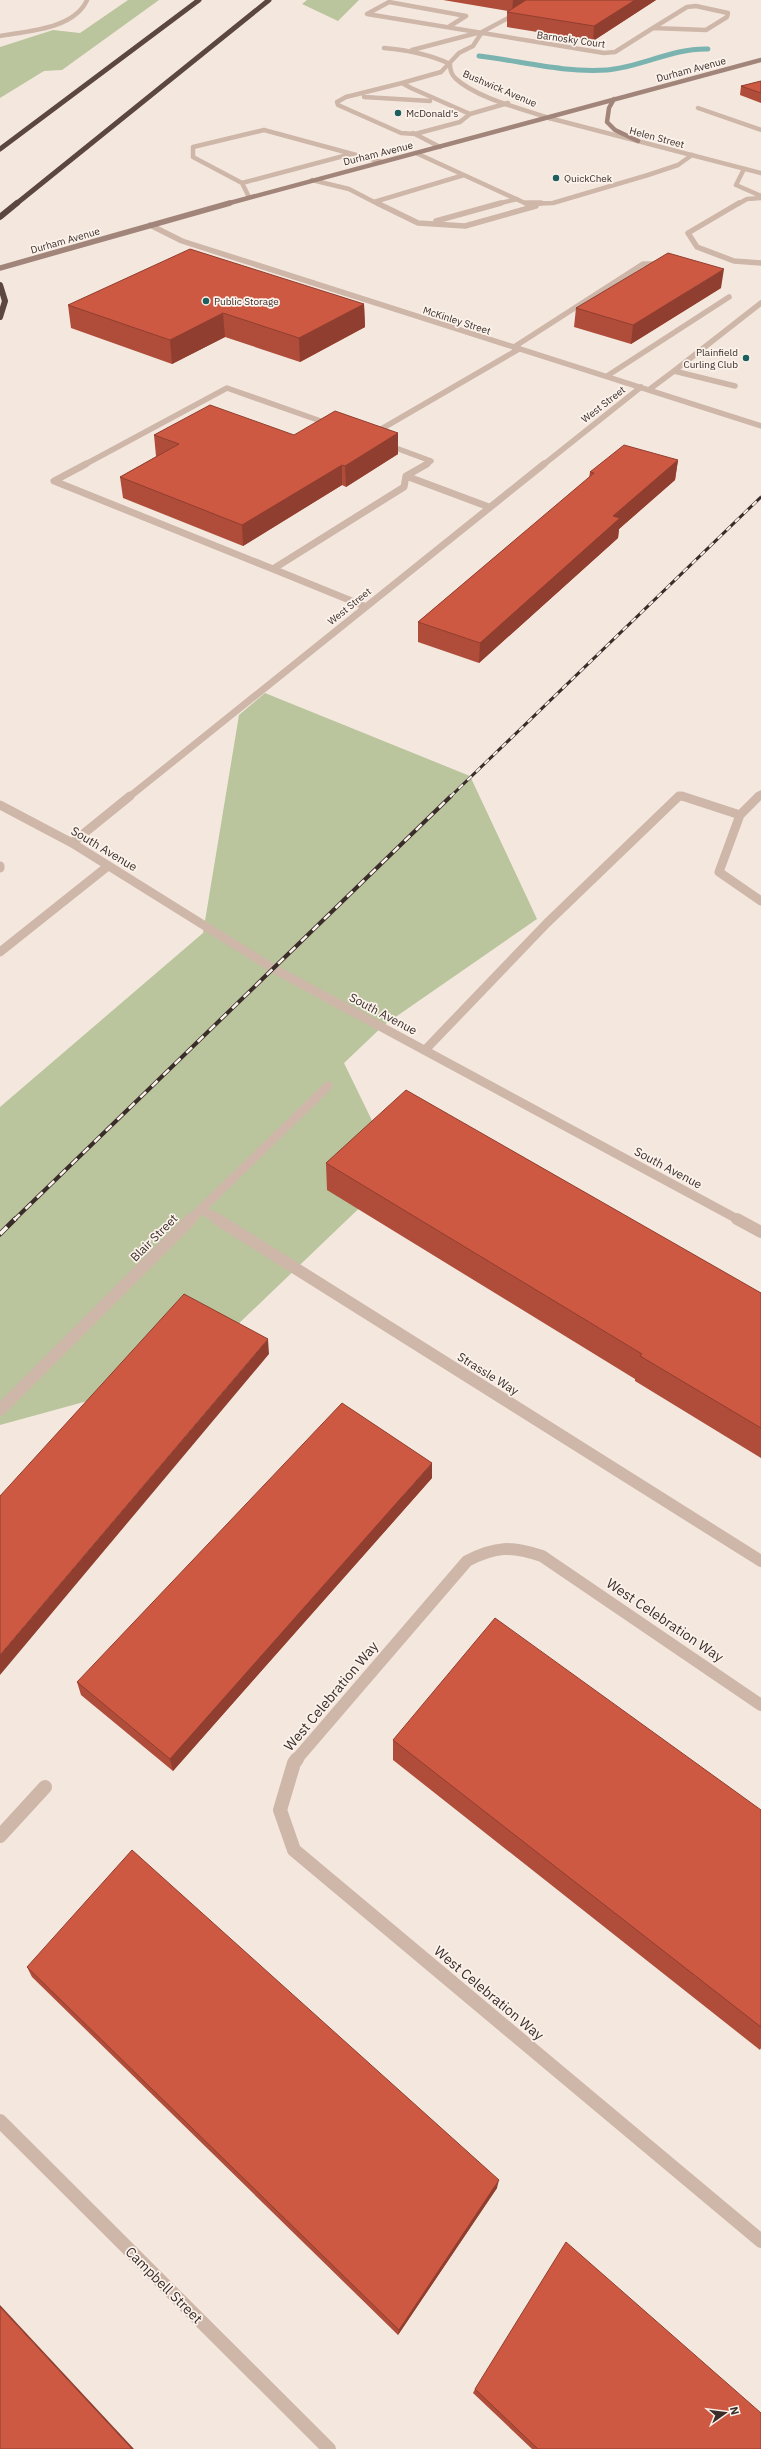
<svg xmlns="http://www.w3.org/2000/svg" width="761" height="2449" font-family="'IBM Plex Sans',sans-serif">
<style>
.green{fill:#bac59d}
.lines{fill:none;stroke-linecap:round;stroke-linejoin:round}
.stream{stroke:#7bb3b1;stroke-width:5}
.service-far3{stroke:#ceb6a9;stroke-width:4.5}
.service-far2{stroke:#ceb6a9;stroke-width:5.5}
.service-far1{stroke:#ceb6a9;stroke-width:7}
.service{stroke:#ceb6a9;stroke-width:9}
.minor-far5{stroke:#ceb6a9;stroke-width:4.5}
.minor-far4{stroke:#ceb6a9;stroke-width:5.5}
.minor-far3{stroke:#ceb6a9;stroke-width:7}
.minor-far2{stroke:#ceb6a9;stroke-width:9}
.minor-far1{stroke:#ceb6a9;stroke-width:12}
.minor{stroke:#ceb6a9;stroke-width:14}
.tertiary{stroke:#ceb6a9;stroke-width:4.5}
.secondary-far1{stroke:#a2857a;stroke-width:4.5}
.secondary{stroke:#a2857a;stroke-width:5.5}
.motorway-far1{stroke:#5c4640;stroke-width:5}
.motorway{stroke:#5c4640;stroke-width:6}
.rail-far2-casing{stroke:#3a2d29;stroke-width:3}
.rail-far1-casing{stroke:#3a2d29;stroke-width:4}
.rail-casing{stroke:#3a2d29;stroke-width:5}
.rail-far2{stroke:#fbf2eb;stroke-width:2;stroke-dasharray:6;stroke-linecap:butt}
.rail-far1{stroke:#fbf2eb;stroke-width:2.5;stroke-dasharray:8;stroke-linecap:butt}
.rail{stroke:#fbf2eb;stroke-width:3.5;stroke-dasharray:10;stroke-linecap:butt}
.wall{fill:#b04d3a}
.shaded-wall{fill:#903e2f}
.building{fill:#cd5943;stroke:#903e2f}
.poi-dot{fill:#1b5f5e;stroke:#fbf2eb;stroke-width:1.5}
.labels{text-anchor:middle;stroke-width:3.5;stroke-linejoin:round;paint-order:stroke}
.far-street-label{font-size:10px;fill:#3a2d29;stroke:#fbf2eb}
.far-poi-label{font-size:10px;fill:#3a2d29;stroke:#fbf2eb;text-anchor:start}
.street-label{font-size:12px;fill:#3a2d29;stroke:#fbf2eb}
.near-street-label{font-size:14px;fill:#3a2d29;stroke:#fbf2eb}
</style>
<rect width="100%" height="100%" fill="#f4e8de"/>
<path class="green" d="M128,0H159L62,70L44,71L0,98V47L53,30L80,33Z
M307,0H359L338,21L302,4Z
M265,693L470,776L537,919L384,1025L344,1063L397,1172L186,1374L0,1425V1107L203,933L239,715Z"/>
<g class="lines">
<path class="stream" d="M479,56C521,61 564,73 607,70C642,67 672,48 708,49"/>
<path class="service-far3" d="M696,6L728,13L727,17L706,30L653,28L687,7Z
M450,26L466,16L389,2L367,14L604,53L615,52L653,28
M0,36C28,31 74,29 87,0
M412,50L477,33
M402,83L411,88L470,114L460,122L415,134L401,133L338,105L337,102L346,97Z
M402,83L441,72L459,53L473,46L482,32L542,0
M364,97L430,101
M470,114L508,103
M413,133L440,147
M416,153L527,204L553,203L648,175L678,165L692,155
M744,169L736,185L761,196
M312,180L349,189L374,202
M242,183L351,154
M249,197L242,183L193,157V147L264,130L382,162
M379,204L374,202L464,175
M497,204L517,199
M738,204L747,199L761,198"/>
<path class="service-far2" d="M377,203L418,223L465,226L536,206
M526,203H541
M739,203L688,233L697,247L734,261L761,263
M436,221L501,203
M514,347L643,264H664
M674,371L761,303
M607,376L729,297
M650,389L674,371L735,386
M371,435L519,349
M385,444L431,461L425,465
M84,465L227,388L332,425"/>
<path class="service-far1" d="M86,464L54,481L273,569L404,487L406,476L427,464
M406,476L489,507
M273,569L364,606
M678,797H685
M758,797L761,794"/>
<path class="service" d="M682,796L740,815L759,796
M740,815L719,872L761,901
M0,866V868
M0,952L108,866
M425,1050L547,923L679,796"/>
<path class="minor-far5" d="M384,48C407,50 429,54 450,64C450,69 451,74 455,78C476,98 522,109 549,118
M698,108L761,130"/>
<path class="minor-far4" d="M150,225L182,241L761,426
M543,465L641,387"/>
<path class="minor-far3" d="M129,797L544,464"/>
<path class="minor-far2" d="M0,805L72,843L274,969L739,1220
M72,843L130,796
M201,1209L219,1220
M190,1220L328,1086"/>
<path class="minor-far1" d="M217,1219L761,1561
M737,1219L761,1232
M0,1410L191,1219
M296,1760L467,1561C496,1546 511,1546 542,1556L761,1705"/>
<path class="minor" d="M297,1759L294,1763L280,1810L294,1850L761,2241
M0,1836L45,1787
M0,2121L329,2449"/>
<path class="tertiary" d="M549,118L761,173"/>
<path class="secondary-far1" d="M614,99L609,108L607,122L615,130L638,141
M226,204L761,60"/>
<path class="secondary" d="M0,268L230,203"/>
<path class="motorway-far1" d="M0,149L199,0
M16,204L269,0"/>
<path class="motorway" d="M0,217L17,203
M0,285L5,301L0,317"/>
<defs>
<path id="rail-far2" d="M450,797L761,497"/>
<path id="rail-far1" d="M14,1220L451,796"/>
<path id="rail" d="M0,1234L15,1219"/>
</defs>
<use href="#rail-far2" class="rail-far2-casing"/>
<use href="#rail-far1" class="rail-far1-casing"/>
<use href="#rail" class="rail-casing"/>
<use href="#rail-far2" class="rail-far2"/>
<use href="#rail-far1" class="rail-far1"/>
<use href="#rail" class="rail"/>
</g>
<path class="wall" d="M443,0H656L593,41L507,27V12L508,11Z
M761,81V103L740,95L741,86Z
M721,288L631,344L574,327L576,308Z
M364,304L365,327L300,362L225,337L172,364L71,328L68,305Z
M398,433V454L346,487L342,485L243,546L123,498L120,477L157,456H156L154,435H294Z
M678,460L675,480L619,529L618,538L479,663L418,642V622L589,478L590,472Z
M326,1163L761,1293V1458L635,1381V1379L327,1190Z
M432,1478L173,1771L81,1695L77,1682Z
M393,1740L761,1810V2048L760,2050L393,1760Z
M27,1967L497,2188L398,2335L32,1977Z
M475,2389L761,2449H532L473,2393Z"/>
<path class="shaded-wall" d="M513,0H535L512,12Z
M635,0H656L593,41L594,26Z
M724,269L721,288L631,344L633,325Z
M364,304L365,327L300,362L299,338Z
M223,313L225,337L172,364L170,340Z
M398,433V454L346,487L345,466Z
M678,460L675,480L619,529L618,538L479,663L480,643L613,516Z
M342,465V485L243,546L242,525Z
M268,1339L269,1354L0,1675V1655Z
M432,1463V1478L173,1771L170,1759Z
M499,2180L497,2188L398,2335L399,2330Z
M0,2305L134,2449H132L0,2307Z"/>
<path class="building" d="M526,0H635L594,26L507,12Z
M761,81V93L741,86Z
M190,249L364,304L299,338L223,313L170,340L68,305Z
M668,253L724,269L633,325L576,308Z
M210,405L294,435L335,411L398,433L345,466L342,465L242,525L120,477L179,444L154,435Z
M624,445L678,460L613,516L620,518L480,643L418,622L594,473L590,472Z
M406,1090L761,1293V1428L640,1356L642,1354L326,1163Z
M184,1294L268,1339L0,1655V1496Z
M342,1403L432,1463L170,1759L77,1682Z
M495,1618L761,1810V2027L393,1740Z
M132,1850L499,2180L399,2330L27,1967Z
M566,2242L761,2413V2449H538L475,2389Z
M0,2307L132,2449H0Z"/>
<g class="poi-dot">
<circle cx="398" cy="113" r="4"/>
<circle cx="556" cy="178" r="4"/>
<circle cx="206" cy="301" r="4"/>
<circle cx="746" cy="358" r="4"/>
</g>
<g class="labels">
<g class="far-street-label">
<text transform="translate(571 39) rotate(8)" y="4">Barnosky Court</text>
<text transform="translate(691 69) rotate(-15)" y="4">Durham Avenue</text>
<text transform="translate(500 88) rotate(23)" y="4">Bushwick Avenue</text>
<text transform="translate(657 137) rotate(15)" y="4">Helen Street</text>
<text transform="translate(378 153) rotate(-14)" y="4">Durham Avenue</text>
<text transform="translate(65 240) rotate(-16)" y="4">Durham Avenue</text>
<text transform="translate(457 320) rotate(18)" y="4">McKinley Street</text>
<text transform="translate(603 404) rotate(-38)" y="4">West Street</text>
<text transform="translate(349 606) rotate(-39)" y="4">West Street</text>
</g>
<g class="far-poi-label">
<text x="406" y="117">McDonald's</text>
<text x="564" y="182">QuickChek</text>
<text x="214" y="305">Public Storage</text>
<text x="738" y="356" text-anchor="end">Plainfield<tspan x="738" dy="12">Curling Club</tspan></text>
</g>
<g class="street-label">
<text transform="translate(104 849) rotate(31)" y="4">South Avenue</text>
<text transform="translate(383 1014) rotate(28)" y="4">South Avenue</text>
<text transform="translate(668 1168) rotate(28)" y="4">South Avenue</text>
<text transform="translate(154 1238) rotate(-45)" y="4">Blair Street</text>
<text transform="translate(488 1374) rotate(32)" y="4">Strassle Way</text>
</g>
<g class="near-street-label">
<text transform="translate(665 1620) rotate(34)" y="5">West Celebration Way</text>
<text transform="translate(331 1696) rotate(-50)" y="5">West Celebration Way</text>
<text transform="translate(489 1993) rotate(40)" y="5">West Celebration Way</text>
<text transform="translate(164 2285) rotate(45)" y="5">Campbell Street</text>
</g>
</g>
<g transform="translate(725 2413) rotate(76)" stroke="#fbf2eb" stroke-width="3" paint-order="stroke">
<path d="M0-3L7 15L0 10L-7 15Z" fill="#3a2d29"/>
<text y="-6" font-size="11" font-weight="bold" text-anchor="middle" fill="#3a2d29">N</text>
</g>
</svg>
